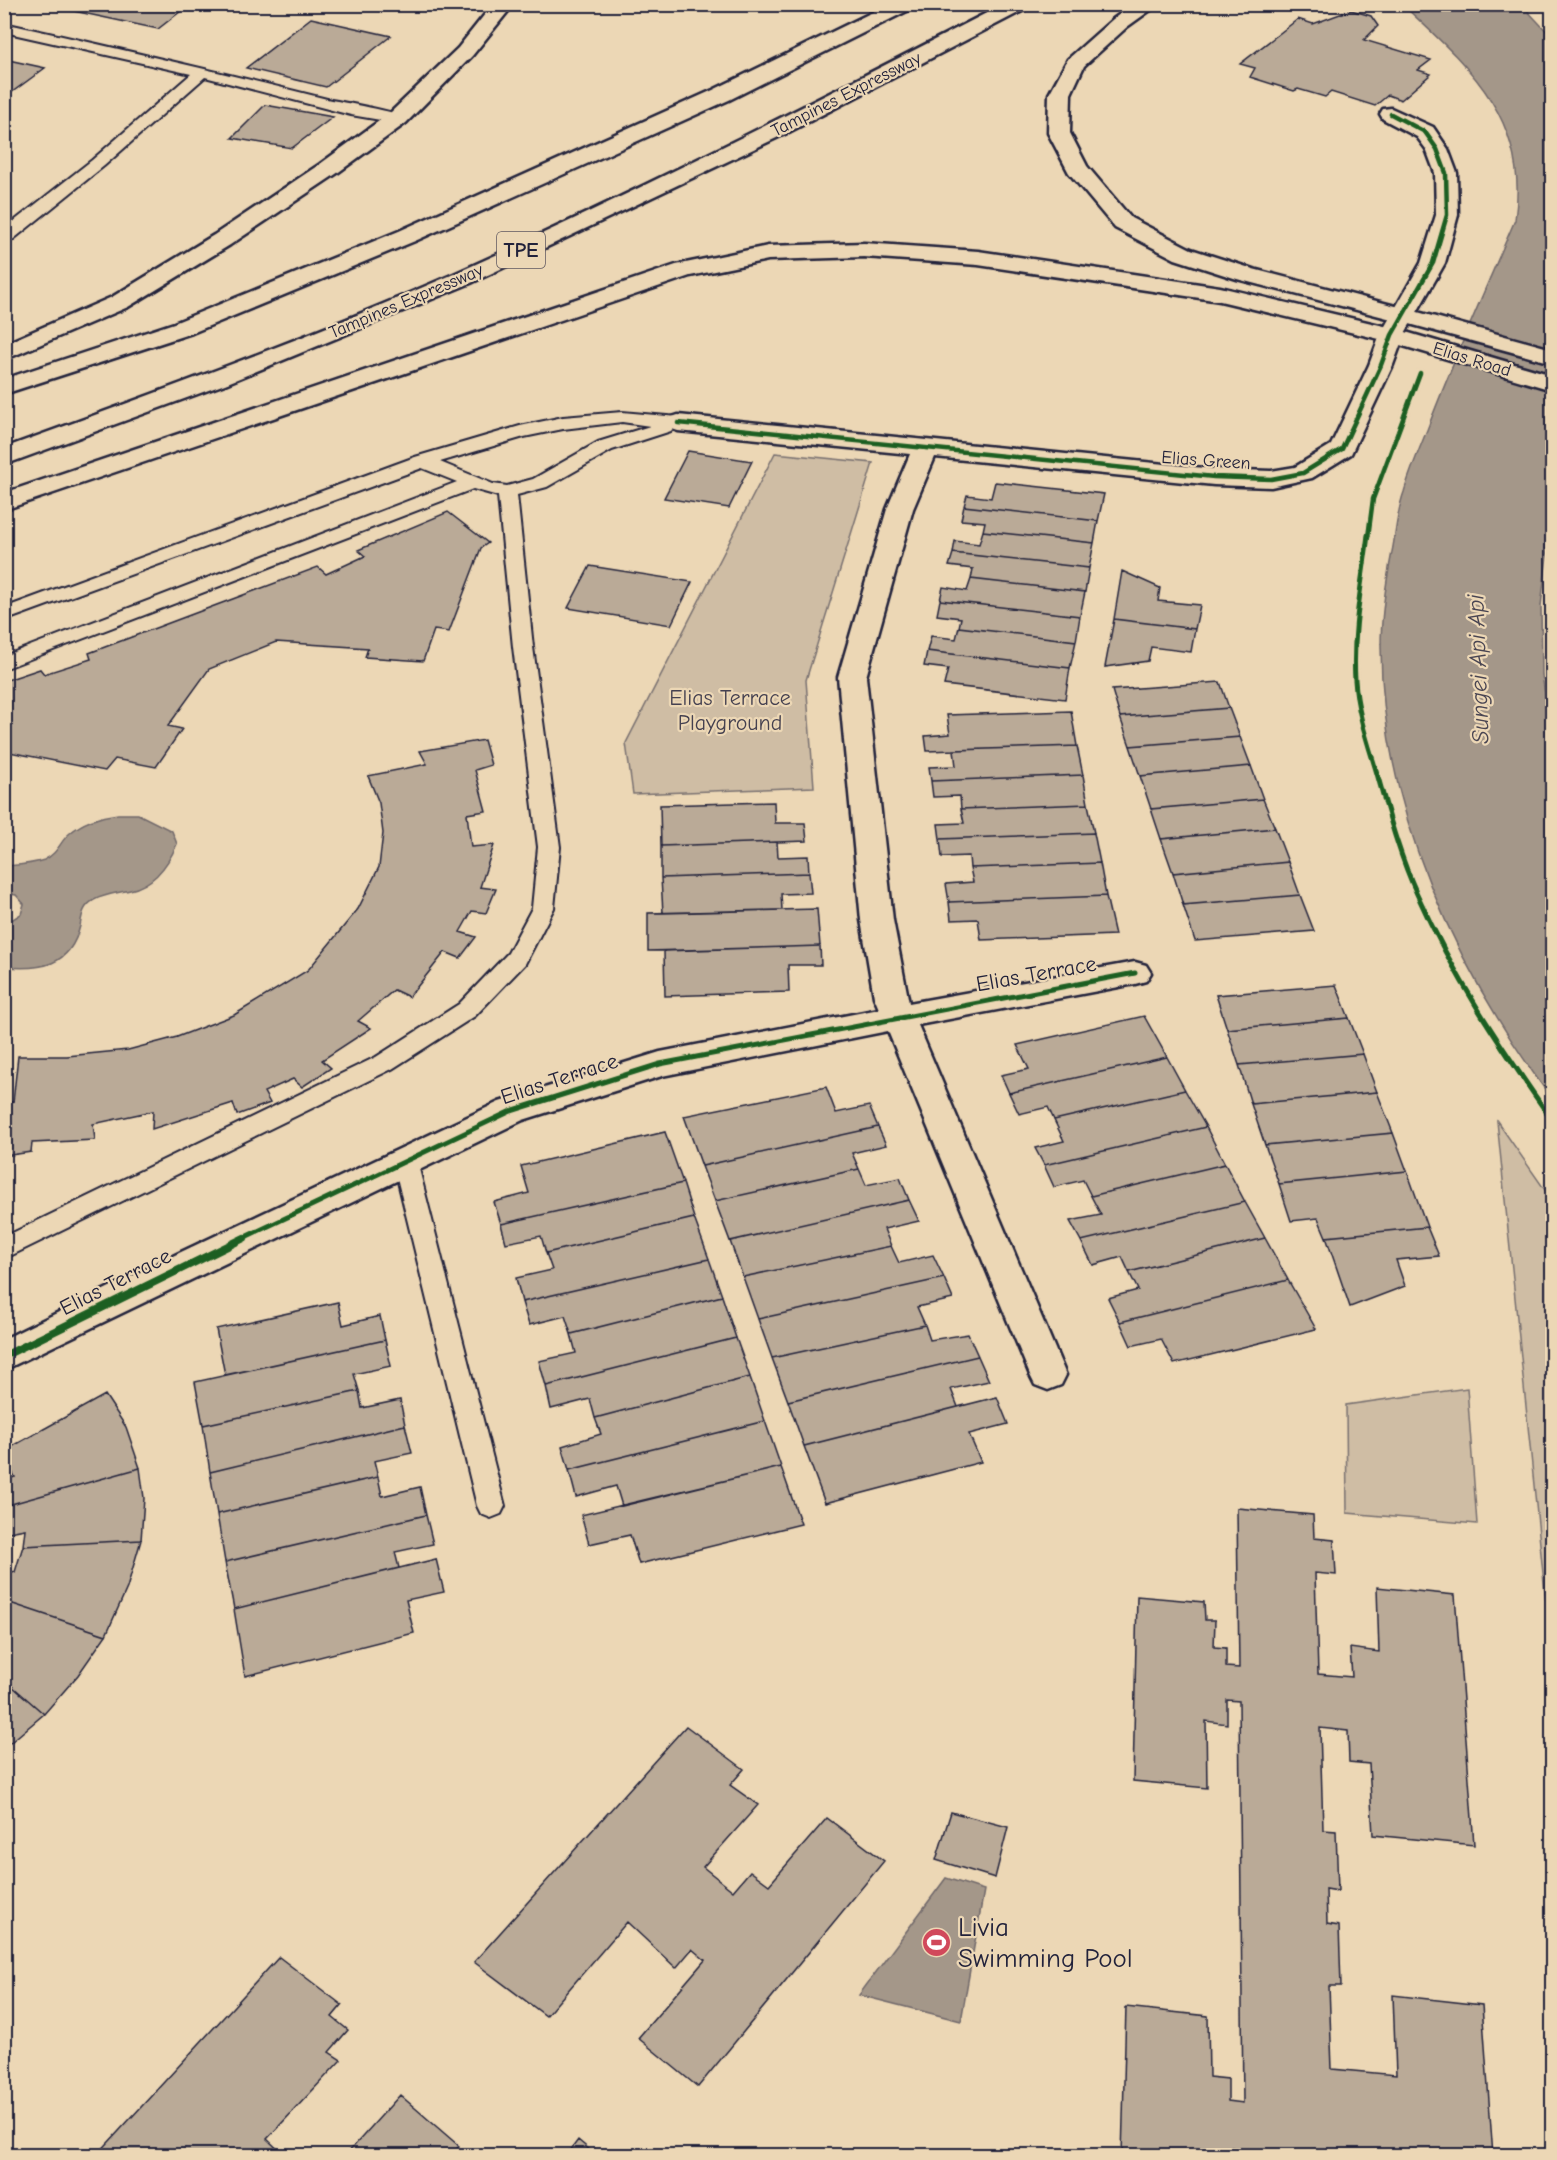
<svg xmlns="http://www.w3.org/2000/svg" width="1557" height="2160" font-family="'Comic Neue',sans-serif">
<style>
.green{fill:#cfbda4;stroke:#787070;stroke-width:1.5}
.water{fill:#a49789;stroke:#70686a;stroke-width:1.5}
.building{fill:#baaa97;stroke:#22223b;stroke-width:1.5}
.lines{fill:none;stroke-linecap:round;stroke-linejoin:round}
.service-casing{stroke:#22223b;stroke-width:4}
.minor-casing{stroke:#22223b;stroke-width:5}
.secondary-casing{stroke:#22223b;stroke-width:5}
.motorway-casing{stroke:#22223b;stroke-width:5}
.service{fill:#ecd7b5;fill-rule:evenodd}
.minor{fill:#ecd7b5;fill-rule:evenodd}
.secondary{fill:#ecd7b5;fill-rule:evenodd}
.motorway{fill:#ecd7b5;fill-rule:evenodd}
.cycleway-far2-casing{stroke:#ecd7b5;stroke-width:8}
.cycleway-far1-casing{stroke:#ecd7b5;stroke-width:9}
.cycleway-casing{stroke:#ecd7b5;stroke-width:11}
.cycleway-far2{stroke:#1b5e20;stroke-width:4.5}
.cycleway-far1{stroke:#1b5e20;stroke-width:5}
.cycleway{stroke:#1b5e20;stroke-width:8}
.labels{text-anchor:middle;stroke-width:4.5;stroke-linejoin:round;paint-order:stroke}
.far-street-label{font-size:18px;fill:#22223b;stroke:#ecd7b5}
.shield{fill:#ecd7b5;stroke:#5f5860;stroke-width:1.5}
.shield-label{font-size:21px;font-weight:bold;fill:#22223b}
.park-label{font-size:22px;fill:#454150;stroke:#ecd7b5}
.street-label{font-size:22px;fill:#22223b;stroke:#ecd7b5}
.water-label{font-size:24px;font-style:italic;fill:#494552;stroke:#ecd7b5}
.near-poi-label{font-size:27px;fill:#22223b;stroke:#ecd7b5;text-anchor:start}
</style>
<rect width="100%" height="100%" fill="#ecd7b5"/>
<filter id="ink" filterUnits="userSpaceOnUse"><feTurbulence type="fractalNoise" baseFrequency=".0167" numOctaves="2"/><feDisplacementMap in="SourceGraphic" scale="12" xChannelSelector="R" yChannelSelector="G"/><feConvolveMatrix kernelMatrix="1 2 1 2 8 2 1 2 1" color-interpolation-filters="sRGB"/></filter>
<g filter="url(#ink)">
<path class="green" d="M775,453L873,463L806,680L814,787L633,794L626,743Z
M1497,1121L1552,1200V1662Z
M1467,1388L1477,1524L1347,1513L1346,1405Z"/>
<path class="water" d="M1403,5H1522L1552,37V513L1541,606L1542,675L1552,738V1099C1456,969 1381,811 1381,646C1381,614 1386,583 1392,552C1396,532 1397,511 1404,492C1410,471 1419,450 1427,430C1454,359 1485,290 1515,220C1530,119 1469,67 1403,5Z
M118,814H138L172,831L177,844C168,865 153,885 130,890C118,893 105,894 94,900C83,906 82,915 80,926C70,967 40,970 5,967V924L21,914L24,904L16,895L5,893V864L7,866C19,865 33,864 44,860C58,854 60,841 70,833C83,822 102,816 118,814Z
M946,1878L984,1890L961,2021L859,1995Z"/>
<path class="building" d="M41,4H190L158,29Z
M1351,10L1371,16L1378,26L1364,40L1431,60L1418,70L1431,74L1401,100L1388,95L1375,106L1331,92L1325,97L1298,89L1294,91L1250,77L1255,68L1240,64L1298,19L1313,24Z
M311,18L391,36L326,87L246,68Z
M4,59L45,68L4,98Z
M265,105L333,117L292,148L232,138Z
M688,451L752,461L729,508L664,498Z
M995,482L1104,494L1098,521L964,506L967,495L991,498Z
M964,506L1098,521L1094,543L983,531L985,522L961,520Z
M448,512L488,543L481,548L449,632L434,630L423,661L365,657L368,648L276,642L209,669L168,726L182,729L156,767L115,759L105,771L4,751V681L40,669L44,674L91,659L89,653L318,567L326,574L365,556L358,550Z
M983,531L1094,543L1089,568L953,553L955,541L979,544Z
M953,553L1089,568L1085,592L971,579L973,569L949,566Z
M590,566L692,582L671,625L568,608Z
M1122,571L1160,588L1158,601L1200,605L1195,629L1114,619Z
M971,579L1085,592L1080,616L940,600L943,587L967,591Z
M940,600L1080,616L1076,641L959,627L961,618L937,615Z
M1114,619L1195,629L1191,652L1151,647L1148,661L1105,667Z
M959,627L1076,641L1070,668L927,651L931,636L956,639Z
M927,651L1070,668L1065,699L944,685L948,669L924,666Z
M1220,682L1229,708L1120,717L1112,690Z
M1229,708L1240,737L1130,746L1120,717Z
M1071,711L1077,746L927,751L925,736L950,734L947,715Z
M1240,737L1251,766L1140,776L1130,746Z
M484,740L491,765L475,770L486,811L467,814L471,847L494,845L480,887L496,889L486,913L472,911L460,932L476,937L460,958L445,952L409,997L394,990L358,1021L371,1028L322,1060L331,1068L302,1087L293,1079L264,1092L270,1103L237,1115L233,1103L152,1129L153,1111L93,1124L95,1140L32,1143L31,1152L4,1156V1102H13L18,1056H67L128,1050L177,1037L234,1015L308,970L358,909L379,867L383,833L379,803L368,776L427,764L420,751Z
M1077,746L1083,775L931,781L929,767L956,766L954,750Z
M1251,766L1263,799L1151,809L1140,776Z
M1083,775L1088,804L961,809L960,796L933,797L931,781Z
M1263,799L1275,828L1161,839L1151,809Z
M774,802L775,823H805L807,841L661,846L660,805Z
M1088,804L1094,833L940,839L938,824L964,823L961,809Z
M1275,828L1288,862L1173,873L1161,839Z
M1094,833L1100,863L970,868L969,856L942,857L940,839Z
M777,842L778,857L808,856L809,873L661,878V846Z
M1288,862L1300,895L1183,905L1173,873Z
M1100,863L1106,896L949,902L946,884L973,882L970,868Z
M809,873L811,893L781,894L782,910L663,913L661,878Z
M1300,895L1314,931L1195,941L1183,905Z
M1106,896L1115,935L981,940L978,919L951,920L949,902Z
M817,909L820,946L648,951V913Z
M820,946L821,965H788L789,992L665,996L664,951Z
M1336,985L1349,1018L1227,1029L1216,995Z
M1144,1016L1167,1057L1009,1093L1001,1075L1029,1069L1017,1045Z
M1349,1018L1363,1054L1239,1065L1227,1029Z
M1363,1054L1377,1092L1251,1104L1239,1065Z
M1167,1057L1185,1090L1054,1120L1048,1107L1019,1114L1009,1093Z
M826,1087L836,1113L869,1106L878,1127L702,1166L684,1116Z
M1185,1090L1206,1127L1044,1165L1035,1148L1064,1141L1054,1120Z
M1377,1092L1393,1133L1265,1145L1251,1104Z
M878,1127L886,1145L852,1153L859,1169L715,1201L702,1166Z
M1206,1127L1225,1164L1091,1196L1083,1180L1054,1187L1044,1165Z
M665,1132L683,1183L501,1224L494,1202L529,1193L521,1166Z
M1393,1133L1407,1171L1279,1184L1265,1145Z
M1225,1164L1245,1202L1081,1241L1070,1221L1101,1215L1091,1196Z
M859,1169L866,1185L900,1178L909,1200L730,1241L715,1201Z
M1407,1171L1427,1227L1326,1237L1318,1218L1291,1221L1279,1184Z
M683,1183L694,1218L546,1253L541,1236L506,1243L501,1224Z
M909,1200L919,1221L884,1229L891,1246L743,1277L730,1241Z
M1245,1202L1265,1238L1129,1272L1122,1257L1093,1265L1081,1241Z
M694,1218L709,1259L522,1302L516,1278L552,1270L546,1253Z
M1427,1227L1439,1256L1396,1260L1405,1286L1350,1307L1326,1237Z
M1265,1238L1288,1280L1120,1322L1108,1298L1138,1290L1129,1272Z
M891,1246L899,1263L933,1255L944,1278L758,1319L743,1277Z
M709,1259L722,1296L571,1334L565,1316L529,1325L522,1302Z
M944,1278L953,1299L917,1307L925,1325L772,1358L758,1319Z
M1288,1280L1316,1329L1174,1364L1161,1339L1131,1346L1120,1322Z
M722,1296L736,1338L546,1386L539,1361L576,1353L571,1334Z
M338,1302L343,1325L380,1316L385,1340L225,1375L216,1329Z
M925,1325L930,1340L968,1334L978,1356L788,1401L772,1358Z
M736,1338L750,1377L595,1418L590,1399L551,1409L546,1386Z
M385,1340L391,1366L354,1374L359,1391L203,1425L195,1382Z
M978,1356L989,1381L951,1389L958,1407L804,1446L788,1401Z
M750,1377L765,1421L569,1470L562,1446L601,1434L595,1418Z
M359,1391L362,1408L400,1400L405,1425L210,1472L203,1425Z
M105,1395L126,1427L140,1468L4,1506V1480L15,1477L4,1457V1451Z
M997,1397L1008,1424L969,1434L981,1462L825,1503L804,1446Z
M765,1421L781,1467L622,1506L616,1486L576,1497L569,1470Z
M405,1425L412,1453L374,1461L378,1477L217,1514L210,1472Z
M781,1467L801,1524L639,1564L630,1535L589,1544L581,1515Z
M140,1468L144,1498L141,1540L23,1546L25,1529L4,1533V1506Z
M378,1477L382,1496L420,1487L426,1515L225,1562L217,1514Z
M1237,1508L1313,1515L1314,1538L1334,1540L1336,1575L1315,1573L1318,1674L1352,1677L1350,1648L1379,1652L1377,1587L1455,1595L1474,1845L1373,1835L1369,1764L1349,1762L1348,1731L1320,1728L1323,1830L1336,1831L1338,1891L1326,1889L1327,1924L1339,1926L1341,1986H1329L1332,2069L1396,2075L1393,1995L1482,2005L1493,2156H1244L1243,2149L1229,2147V2156H1122L1126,2007L1208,2016L1209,2077L1228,2079V2101L1243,2103L1239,1701L1227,1700V1724L1206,1721L1207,1788L1133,1781L1137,1596L1204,1602L1205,1620H1215L1214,1647L1226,1648V1667L1239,1668Z
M426,1515L433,1544L395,1552L399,1568L234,1609L225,1562Z
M141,1540L127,1588L106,1635L4,1601V1570L15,1572L23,1546Z
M436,1559L444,1592L406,1600L414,1633L245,1676L234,1609Z
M4,1601L106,1635L78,1675L44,1714L4,1679Z
M4,1679L44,1714L4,1748Z
M686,1726L744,1769L730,1785L758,1805L703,1867L733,1891L750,1871L769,1885L827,1818L884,1861L698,2087L638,2038L705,1960L692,1949L676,1968L627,1922L546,2016L474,1962Z
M951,1812L1008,1827L995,1878L936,1860Z
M279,1957L342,2005L332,2017L348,2030L329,2052L341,2060L267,2139L285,2156H96Z
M400,2095L459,2146L451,2156H345Z
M578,2140L597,2156H566Z"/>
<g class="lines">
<defs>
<path id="service" d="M4,23C112,47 220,72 327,99C340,102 401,112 406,118L398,123L351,115L205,77L104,166L10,242L4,243V229L92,160L191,74L4,32Z
M622,412L678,417L684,419L687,423L684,427L673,428L671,431L612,450L547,487L517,495L533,647L560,847L554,908L525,964L475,1016L392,1069L4,1259V1237L376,1057L459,1004L508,953L532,908L538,847L513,647L498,496L473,489L4,669V656L457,482L422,468L4,621V608L415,457L520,426L563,417ZM622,422L650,426L598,442L533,479L507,486L493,484L440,462L524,437L563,429Z
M405,1152L414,1154L417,1161L505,1506L501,1514L491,1518L481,1514L477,1506L393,1161L396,1154Z"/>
<path id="minor" d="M1391,108L1433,127L1448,149L1457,173L1458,215L1445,263L1404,335L1393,365L1351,454L1312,478L1271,487L1214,485L935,457L913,509L866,677L893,920L909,1003L1135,962L1146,965L1151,973L1146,981L1135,984L918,1025L1066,1375L1061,1385L1048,1390L1035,1385L1030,1375L888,1031L662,1076L523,1120L4,1370V1339L181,1252L499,1102L660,1052L879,1009L874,997L861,920L838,677L887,509L910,454L678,431L669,428L665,423L669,418L678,415L1214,469L1271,471L1295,467L1331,445L1369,365L1380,335L1421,263L1436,215L1435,173L1426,149L1417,137L1383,119L1380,114L1383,109Z"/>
<path id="secondary" d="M1403,308L1552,349V363L1395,320L1391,315L1395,310Z
M1392,328L1552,375V390L1383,340L1380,335L1383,330Z"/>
<path id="motorway" d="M493,4H514L472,56L406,123L336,174L230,245L128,307L4,360V344L112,297L214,235L320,164L390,113L458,48Z
M889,4H916L913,8L729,100L415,241L192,333L4,394V379L174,323L399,231L713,90Z
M1004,4H1031L1028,8L785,134L471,283L225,384L4,465V448C156,393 308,338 456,273C642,190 823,97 1004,4Z
M1134,4H1159L1127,27L1084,66L1071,94L1070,133L1087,166L1131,218L1191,249L1253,269L1411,310L1415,315L1411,320L1403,322L1237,279L1175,259L1115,228L1069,173L1048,133L1049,94L1068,59L1113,19Z
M864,243L978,251L1220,287L1401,330L1404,335L1401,340L1392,342L1220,301L978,265L864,257L768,260L690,276L4,510V493L676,265L768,246Z"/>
</defs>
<use href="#service" class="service-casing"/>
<use href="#minor" class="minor-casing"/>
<use href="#secondary" class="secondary-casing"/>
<use href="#motorway" class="motorway-casing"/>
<use href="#service" class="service"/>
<use href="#minor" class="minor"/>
<use href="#secondary" class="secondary"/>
<use href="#motorway" class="motorway"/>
<defs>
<path id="cycleway-far2" d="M678,423L1214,477L1271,479L1303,473L1342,449L1381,365L1392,335L1433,263L1447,215L1446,173L1437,149L1425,132L1391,114
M1368,537L1373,499L1420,373"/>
<path id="cycleway-far1" d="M1368,535C1362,583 1352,632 1355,680C1357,713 1369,746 1378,777C1389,816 1400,857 1417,894C1454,977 1500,1046 1552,1120
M241,1239L511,1111L660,1064L1135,973"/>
<path id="cycleway" d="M4,1356L244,1238"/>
</defs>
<use href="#cycleway-far2" class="cycleway-far2-casing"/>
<use href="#cycleway-far1" class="cycleway-far1-casing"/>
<use href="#cycleway" class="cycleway-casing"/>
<use href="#cycleway-far2" class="cycleway-far2"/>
<use href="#cycleway-far1" class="cycleway-far1"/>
<use href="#cycleway" class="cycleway"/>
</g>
</g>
<defs>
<symbol id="stadium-disc" viewBox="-11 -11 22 22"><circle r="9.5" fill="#d1495b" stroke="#ecd7b5"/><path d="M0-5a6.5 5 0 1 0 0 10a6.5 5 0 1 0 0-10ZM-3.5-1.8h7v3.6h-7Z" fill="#fff"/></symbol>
</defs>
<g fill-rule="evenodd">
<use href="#stadium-disc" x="920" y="1926" width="33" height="33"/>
</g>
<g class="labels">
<g class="far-street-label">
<text transform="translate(846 94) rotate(-27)" y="6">Tampines Expressway</text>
<text transform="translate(406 301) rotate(-23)" y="6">Tampines Expressway</text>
<text transform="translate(1472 359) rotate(17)" y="6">Elias Road</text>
<text transform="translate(1206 460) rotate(4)" y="6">Elias Green</text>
</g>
<rect class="shield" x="497" y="232" width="48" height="36" rx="4.5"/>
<g class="shield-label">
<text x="521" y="257">TPE</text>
</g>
<g class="park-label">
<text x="730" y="705">Elias Terrace<tspan x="730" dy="25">Playground</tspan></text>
</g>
<g class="street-label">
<text transform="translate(1036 973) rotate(-10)" y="8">Elias Terrace</text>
<text transform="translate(559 1078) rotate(-18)" y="8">Elias Terrace</text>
<text transform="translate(115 1281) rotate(-27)" y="8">Elias Terrace</text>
</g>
<g class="water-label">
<text transform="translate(1478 669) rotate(-92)" y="8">Sungei Api Api</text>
</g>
<g class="near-poi-label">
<text x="958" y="1936">Livia<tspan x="958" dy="31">Swimming Pool</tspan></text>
</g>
</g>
<rect width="1557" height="2160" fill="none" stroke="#ecd7b5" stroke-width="24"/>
<rect x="12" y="12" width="1533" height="2136" fill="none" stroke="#22223b" stroke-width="2" filter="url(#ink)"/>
</svg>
